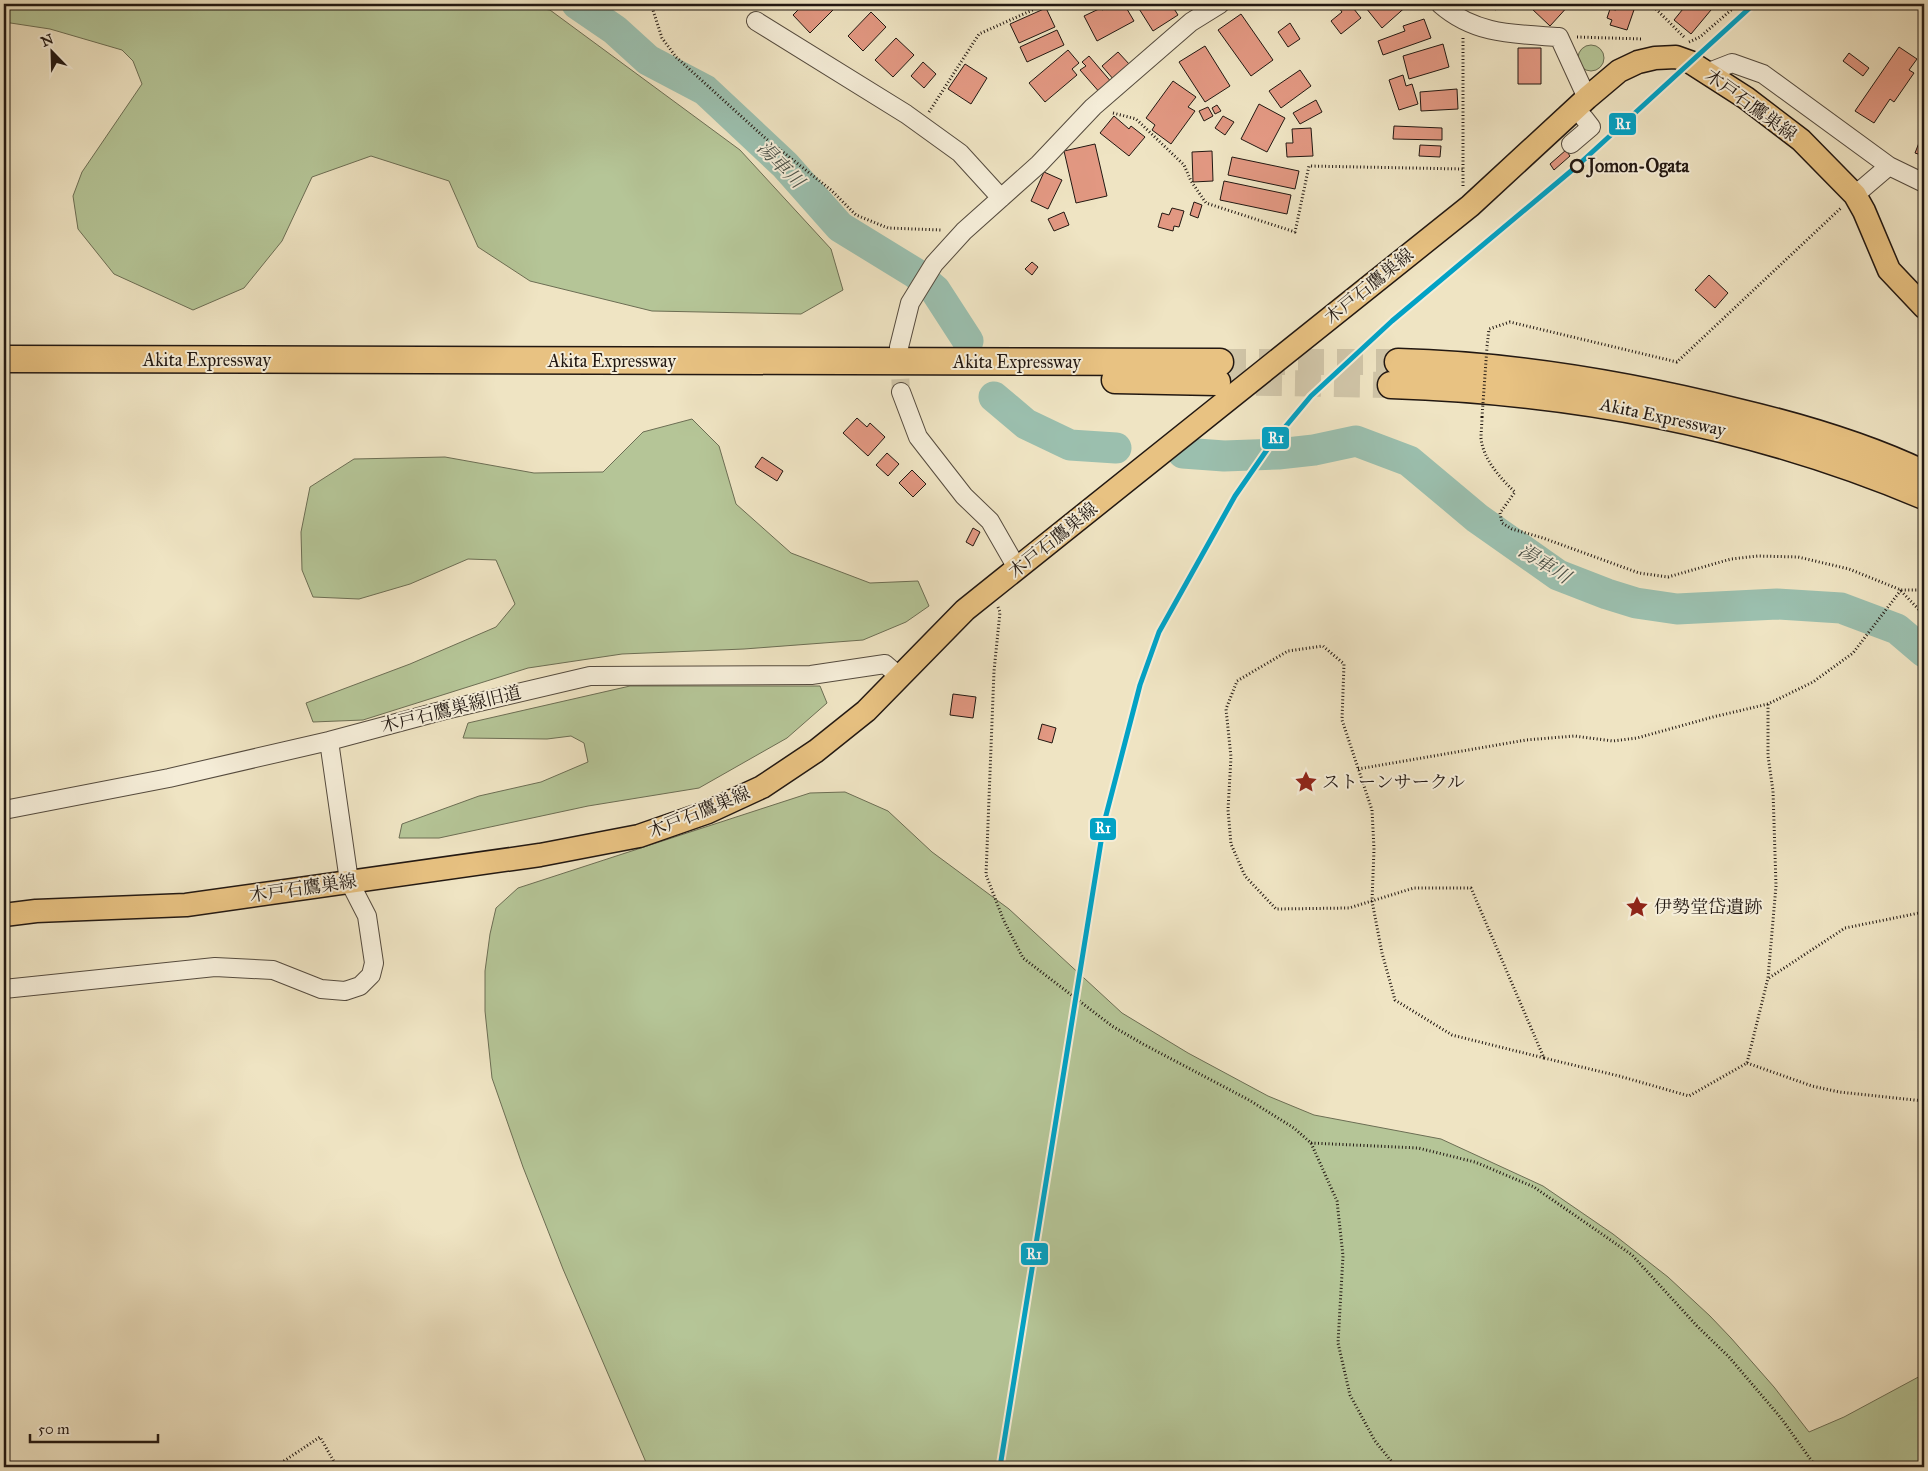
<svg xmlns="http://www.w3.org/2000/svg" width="1928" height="1471" font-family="'IM FELL Great Primer','Noto Serif JP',serif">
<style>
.green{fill:#b5c597;stroke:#6c6e54}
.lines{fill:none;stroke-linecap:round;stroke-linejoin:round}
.river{stroke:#9bbfae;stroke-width:31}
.building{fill:#e29882;stroke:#221812}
.minor-tunnel{stroke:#d0c5a8;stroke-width:18;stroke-dasharray:18 9;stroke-linecap:butt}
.highway-tunnel{stroke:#d0c5a8;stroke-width:26;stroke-dasharray:26 13;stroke-linecap:butt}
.minor-casing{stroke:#554b3e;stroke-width:20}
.major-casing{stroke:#221812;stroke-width:25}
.highway-casing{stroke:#221812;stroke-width:29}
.path{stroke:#221812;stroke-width:3;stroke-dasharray:1 2.5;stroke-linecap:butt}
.minor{stroke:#f5edd8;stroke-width:18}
.major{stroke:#e8c282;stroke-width:22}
.highway{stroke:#e8c282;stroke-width:26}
.path-bridge{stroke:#221812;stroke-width:3;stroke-dasharray:1 2.5;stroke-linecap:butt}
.rail-1-casing{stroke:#f5edd8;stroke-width:9}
.rail-1{stroke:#02a2c5;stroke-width:5}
.stop-dot{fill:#f5edd8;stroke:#221812;stroke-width:2.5}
.labels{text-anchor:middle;stroke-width:4;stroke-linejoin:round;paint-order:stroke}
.street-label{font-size:18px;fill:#221812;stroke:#f5edd8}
.stop-label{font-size:18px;font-weight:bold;fill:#221812;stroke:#f5edd8;text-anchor:start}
.poi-label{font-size:18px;fill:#221812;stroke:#f5edd8;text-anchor:start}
.water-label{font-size:19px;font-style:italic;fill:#4c5249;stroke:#f5edd8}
.line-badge{stroke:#f5edd8;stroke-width:2}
.badge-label{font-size:14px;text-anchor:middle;font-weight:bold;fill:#fff}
</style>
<rect width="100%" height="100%" fill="#efe4c3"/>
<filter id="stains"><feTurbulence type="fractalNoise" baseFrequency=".004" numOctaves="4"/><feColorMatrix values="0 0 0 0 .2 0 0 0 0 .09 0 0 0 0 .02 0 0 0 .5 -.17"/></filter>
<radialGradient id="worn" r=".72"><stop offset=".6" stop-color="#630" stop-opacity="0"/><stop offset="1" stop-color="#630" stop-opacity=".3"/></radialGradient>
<path class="green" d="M4,4H510L550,10L740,150L831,249L843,290L801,314L652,311L530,281L478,247L449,181L371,156L312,177L282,241L244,288L193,310L114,274L78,229L73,196L82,172L142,84L133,61L122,50L50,29L4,22Z
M1578 58a13 13 0 1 1 26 0a13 13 0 1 1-26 0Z
M692,419L719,446L736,504L791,553L870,583L918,581L929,606L906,622L863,640L744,649L622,654L528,668L363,720L313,722L306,703L410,664L496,627L515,604L496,560L468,559L410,584L359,599L313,597L302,570L301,532L310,487L354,459L445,457L534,473L603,472L643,432Z
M630,686H820L827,703L787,738L699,788L588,806L439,838H399L402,824L479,796L541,782L588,762L584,743L571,736L547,739L463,738L468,723Z
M845,792L888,811L932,852L1009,909L1122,1013L1188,1053L1268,1096L1314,1115L1441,1139L1543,1186L1613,1234L1668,1277L1710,1316L1731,1338L1774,1387L1809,1432L1844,1417L1924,1374V1467H1332L1300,1463L1241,1461L1206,1467H648L563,1269L523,1167L492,1078L485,1011V971L490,934L496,908L518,888L810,793Z"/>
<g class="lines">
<path class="river" d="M577,4L615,30L648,60L705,90L785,165L840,227L915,273L935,290L968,341
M994,397L1026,424L1070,445L1116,448
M1183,453L1224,456L1278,454L1314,450L1356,441L1409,461L1477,518L1558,575L1607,594L1636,603L1677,609L1777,604L1841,608L1897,629L1924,652"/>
</g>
<path class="building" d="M804,4H839L810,33L793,15Z
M1114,4H1124L1134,21L1097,41L1084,16L1101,8L1102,10Z
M1136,4H1171L1178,15L1153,31Z
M1344,4H1350L1361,18L1341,34L1331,21L1342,12L1339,8Z
M1371,4H1409L1382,28L1366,8Z
M1485,4H1499L1496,10Z
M1535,4H1570L1550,26L1531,8Z
M1618,4H1636L1627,30L1610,25L1612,20L1607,18L1610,9L1616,10Z
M1687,4H1716L1691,34L1674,20Z
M1046,8L1055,27L1019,43L1010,24Z
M871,12L886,27L863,51L848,36Z
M1241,14L1273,60L1251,76L1218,30Z
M1424,19L1431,38L1383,55L1378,41L1405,31L1403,26Z
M1290,23L1300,39L1288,47L1278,32Z
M1057,30L1064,45L1027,62L1020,47Z
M896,38L914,55L893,77L875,60Z
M1443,44L1449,67L1409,79L1403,56Z
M1205,46L1230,86L1205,102L1179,62Z
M1899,47L1917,59L1909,70L1914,73L1894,102L1890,99L1874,123L1855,111Z
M1518,48H1541V84H1518Z
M1068,50L1079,63L1072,69L1077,75L1045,102L1029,83Z
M1118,52L1130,65L1114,80L1102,66Z
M1849,53L1869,68L1863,76L1843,61Z
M1089,56L1113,84L1101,94L1080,70L1086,66L1082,62Z
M923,62L936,74L924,88L911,76Z
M965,64L987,78L971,104L948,89Z
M1300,70L1311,86L1281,108L1269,91Z
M1403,75L1406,86L1412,84L1418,104L1399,110L1389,80Z
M1173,81L1196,97L1188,107L1195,111L1171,144L1152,130L1155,125L1146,118Z
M1457,89L1458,109L1421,111L1420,92Z
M1316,100L1322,112L1300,124L1293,113Z
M1259,104L1285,118L1267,152L1241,139Z
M1217,105L1221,111L1215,114L1212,108Z
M1208,107L1213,116L1204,121L1199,111Z
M1114,116L1129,129L1131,126L1145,137L1129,156L1100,133Z
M1223,116L1234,122L1225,135L1215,128Z
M1394,126L1442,128V140L1393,139Z
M1311,128L1313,156L1287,157L1286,143H1293L1292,129Z
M1924,130V156L1915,153Z
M1095,144L1107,196L1076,203L1064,151Z
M1420,145L1441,146L1440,157L1419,156Z
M1566,150L1570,156L1554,170L1550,164Z
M1212,151L1213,181L1193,182L1192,152Z
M1232,157L1299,171L1295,189L1228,175Z
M1044,172L1062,180L1048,209L1031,201Z
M1224,181L1291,195L1287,214L1220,200Z
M1194,202L1202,205L1198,218L1190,215Z
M1172,208L1184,211L1179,227L1174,226L1173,231L1158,227L1162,213L1169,215Z
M1064,212L1069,225L1054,231L1048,219Z
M1032,262L1038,267L1032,275L1025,269Z
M1709,275L1728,293L1715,308L1695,290Z
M857,418L867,427L870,423L885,437L868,456L843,433Z
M887,453L899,464L888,476L876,465Z
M762,457L783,471L777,481L755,467Z
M912,470L926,484L913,497L899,483Z
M973,528L980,532L973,546L966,542Z
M953,694L976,697L973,718L950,715Z
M1042,724L1056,728L1052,743L1038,739Z"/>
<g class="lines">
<path class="minor-tunnel" d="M899,352L901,392"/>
<path class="highway-tunnel" d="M1220,362H1398
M1217,382L1391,385"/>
<defs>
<path id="minor" d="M1440,4C1475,35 1515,34 1559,37L1587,98
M756,21L906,114L960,153L1001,198
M1709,72L1732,63L1763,74L1889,166
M1571,144L1591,127L1584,118
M1855,195L1889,166L1924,183
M899,347L910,303L934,264L964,231L1039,164L1093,107L1191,22L1220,4
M901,392L918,437L964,496L990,521L1017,568
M4,810L169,778L329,741L441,711L590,676L811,675L885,664L900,677
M4,989L215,967L273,970L321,989L345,991L360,986L371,975L374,963L367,916L349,881L329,741"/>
<path id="major" d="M4,915L36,911L186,905L540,855L639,836L708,812L762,787L816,751L866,711L965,610L1470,206L1587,98L1619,71L1638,62L1655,58L1676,57L1690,62L1746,98L1801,140L1855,195L1864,211L1889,270L1924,307"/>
<path id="highway" d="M4,359L1220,362
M1398,362C1513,365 1626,384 1738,412C1801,427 1866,446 1924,474
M1115,380L1217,382
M1391,385C1573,391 1756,425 1924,496"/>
</defs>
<use href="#minor" class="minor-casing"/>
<use href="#major" class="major-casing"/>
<use href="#highway" class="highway-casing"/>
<path class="path" d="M651,4L662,38L676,57L764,137L831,190L856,215L888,228L941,230
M1651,4L1685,38
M1577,37L1643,39
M1689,42L1700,37L1738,4
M929,112L979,34L1046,4
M1113,113L1136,119L1184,165L1191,181L1206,203L1295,232L1309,166L1463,169
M1463,186V37
M1487,346L1489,329L1510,322L1677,362L1842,207
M1482,417C1482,424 1481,431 1481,438C1483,459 1500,478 1515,492L1500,513L1502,523L1512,529L1543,538L1639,573L1668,577L1731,559L1758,556L1798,557L1849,569L1901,590H1924
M1901,591L1924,615
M998,607L1000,612L994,671L986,875L1004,921L1023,958L1112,1026L1143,1044L1249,1100L1294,1128L1311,1143L1337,1201L1343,1256L1338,1343L1350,1395L1375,1441L1396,1467
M1358,769L1526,740L1574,736L1613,741L1637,738L1713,717L1768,704L1813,682L1853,653L1901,590
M1769,978L1845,928L1924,912
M1544,1058L1452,1035L1395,1000L1382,953L1372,901L1374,849L1372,810L1342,720L1344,664L1323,646L1288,651L1237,681L1226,709L1231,757L1228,810L1231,844L1245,876L1276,909L1349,908L1414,888H1471L1544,1058L1619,1076L1689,1096L1747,1063L1768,978L1776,886L1773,791L1768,756V704
M1747,1063L1812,1086L1839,1092L1924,1101
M1311,1143L1418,1148L1475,1162L1534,1187L1632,1255L1697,1326L1729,1357L1781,1418L1816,1467
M275,1467L320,1437L337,1467"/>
<use href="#minor" class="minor"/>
<use href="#major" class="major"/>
<use href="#highway" class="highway"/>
<path class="path-bridge" d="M1482,417L1487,347"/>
<defs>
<path id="rail-1" d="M1000,1467L1104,823L1140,685L1159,632L1235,496L1271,444L1311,396L1392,321L1577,166L1754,4"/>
</defs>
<use href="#rail-1" class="rail-1-casing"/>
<use href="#rail-1" class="rail-1"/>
</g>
<defs>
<symbol id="sight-bare" viewBox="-9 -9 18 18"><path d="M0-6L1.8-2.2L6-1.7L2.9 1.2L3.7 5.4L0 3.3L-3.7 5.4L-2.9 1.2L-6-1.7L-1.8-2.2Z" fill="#8f2418" stroke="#f5edd8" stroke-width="2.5" paint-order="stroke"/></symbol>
</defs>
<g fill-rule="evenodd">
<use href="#sight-bare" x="1290" y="766" width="32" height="32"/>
<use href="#sight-bare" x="1621" y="891" width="32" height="32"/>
</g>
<circle class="stop-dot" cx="1577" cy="166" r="6"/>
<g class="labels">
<g class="street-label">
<text transform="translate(1751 105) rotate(36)" y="6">木戸石鷹巣線</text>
<text transform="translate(1369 286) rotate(-39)" y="6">木戸石鷹巣線</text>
<text x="207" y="366">Akita Expressway</text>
<text x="612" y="367">Akita Expressway</text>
<text x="1017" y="368">Akita Expressway</text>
<text transform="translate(1663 417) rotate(12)" y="6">Akita Expressway</text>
<text transform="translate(1053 540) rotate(-39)" y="6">木戸石鷹巣線</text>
<text transform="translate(451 709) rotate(-14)" y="6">木戸石鷹巣線旧道</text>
<text transform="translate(699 812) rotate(-22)" y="6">木戸石鷹巣線</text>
<text transform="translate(303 888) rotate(-8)" y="6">木戸石鷹巣線</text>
</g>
<g class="stop-label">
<text x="1588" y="172">Jomon-Ogata</text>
</g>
<g class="poi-label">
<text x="1322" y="788">ストーンサークル</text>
<text x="1654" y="913">伊勢堂岱遺跡</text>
</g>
<g class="water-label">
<text transform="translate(781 164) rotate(45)" y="7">湯車川</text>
<text transform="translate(1545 563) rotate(32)" y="7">湯車川</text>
</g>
</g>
<g class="line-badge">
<rect x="1608" y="112" width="29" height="24" rx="5" fill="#02a2c5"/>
<rect x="1261" y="426" width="29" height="24" rx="5" fill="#02a2c5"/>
<rect x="1089" y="817" width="28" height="24" rx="5" fill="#02a2c5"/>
<rect x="1020" y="1242" width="29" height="24" rx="5" fill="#02a2c5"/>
</g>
<g class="badge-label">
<text x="1623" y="129">R1</text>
<text x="1276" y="443">R1</text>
<text x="1103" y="833">R1</text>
<text x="1034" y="1259">R1</text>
</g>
<rect width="1928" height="1471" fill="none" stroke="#efe4c3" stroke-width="20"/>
<rect x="5" y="5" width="1918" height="1461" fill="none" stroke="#221812" stroke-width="2.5"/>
<rect x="10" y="10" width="1908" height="1451" fill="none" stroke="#221812"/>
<g transform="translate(52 52) rotate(337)" stroke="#f5edd8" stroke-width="4" paint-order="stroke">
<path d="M0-4L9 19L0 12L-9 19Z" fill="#221812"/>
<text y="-8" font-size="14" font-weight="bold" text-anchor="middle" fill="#221812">N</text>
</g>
<path d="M30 1434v8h128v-8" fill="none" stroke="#221812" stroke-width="2.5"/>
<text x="38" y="1434" font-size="15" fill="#221812" stroke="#f5edd8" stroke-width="4" paint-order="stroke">50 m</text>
<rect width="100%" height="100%" filter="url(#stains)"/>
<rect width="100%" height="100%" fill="url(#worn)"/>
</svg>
